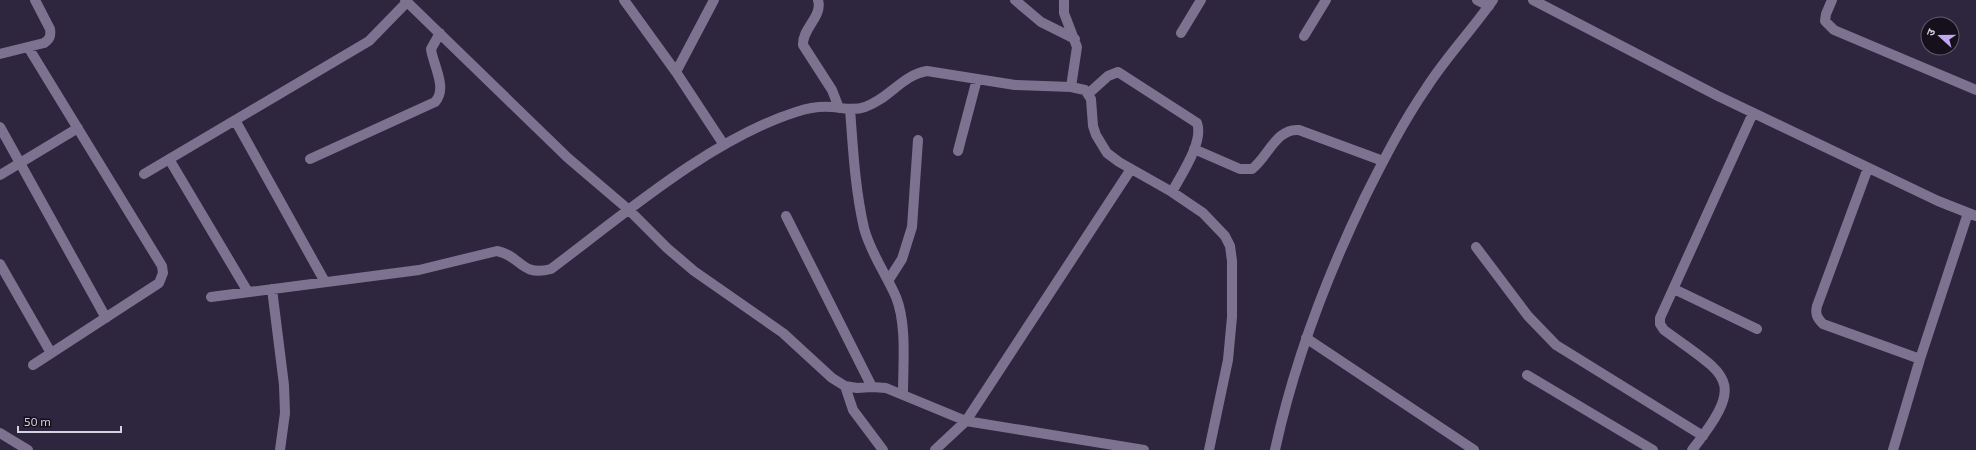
<svg xmlns="http://www.w3.org/2000/svg" width="1976" height="450" font-family="'Exo 2','Noto Sans Devanagari',sans-serif">
<style>
.lines{fill:none;stroke-linecap:round;stroke-linejoin:round}
.minor{stroke:#7d7390;stroke-width:10}
.tertiary{stroke:#7d7390;stroke-width:10}
</style>
<rect width="100%" height="100%" fill="#2e253e"/>
<g class="lines">
<path class="minor" d="M405,0L568,158L629,210L667,248L694,271L783,333L832,378L845,386L857,388L872,387L886,388L966,421L1144,450
M624,0L676,72L724,145
M818,0C823,17 802,28 803,45L832,90L839,108
M1015,0L1041,22L1075,39
M1064,0V13L1077,47L1071,87
M1477,0L1489,6
M1533,0L1718,96L1938,201L1976,216
M1832,0L1826,14L1825,21L1834,30L1976,90
M1181,33L1201,0
M1304,36L1326,0
M28,47L162,266L163,273L159,283L33,365
M0,54L44,43C50,39 51,36 50,29L35,0
M676,72L714,0
M1088,94L1108,76L1118,72L1197,123C1204,142 1181,175 1172,192
M850,109C853,148 855,189 864,228C870,252 886,274 896,297C907,324 903,365 903,394
M235,120L325,282
M0,127L106,318
M1194,149L1240,169H1252C1268,157 1276,128 1299,130L1383,161
M958,151L977,79
M169,159L248,292
M310,159L435,102C448,88 433,65 431,49L440,33
M1868,168L1817,306C1815,314 1817,318 1823,324L1920,359
M144,174L369,41L407,2
M0,175L78,128
M786,216L872,387
M1476,247L1528,316L1556,345L1703,436
M0,264L51,353
M888,281L902,259L912,227L918,140
M272,289L284,385L285,413L280,450
M1674,289L1757,329
M211,297L419,270L497,251C522,256 520,277 551,269C623,215 711,139 796,112C808,108 820,106 832,107C843,108 854,111 865,107C889,99 902,75 927,71L1015,85L1071,87L1085,90L1091,99L1093,126L1096,135L1107,153L1119,162L1172,192L1203,213L1225,236L1230,246L1232,261V317L1228,360L1209,450
M1306,338L1474,450
M1527,375L1653,450
M845,386L853,410L883,450
M935,450L966,421L1131,169
M1692,450C1748,379 1728,377 1664,330L1660,324V318L1753,113
M1893,450L1920,359L1968,213"/>
<path class="tertiary" d="M0,433L28,450
M1275,450C1294,362 1326,278 1365,197C1384,159 1403,122 1427,87C1447,56 1472,30 1493,0"/>
</g>
<g transform="translate(1940 36) rotate(291)"><circle r="19" fill="#15101c" stroke="#635e6b"/>
<path d="M0-3L7 15L0 10L-7 15Z" fill="#c3a7f2"/>
<text y="-6" font-size="11" font-weight="bold" text-anchor="middle" fill="#d7d2e2">उ</text>
</g>
<path d="M18 426v6h103v-6" fill="none" stroke="#d7d2e2" stroke-width="2"/>
<text x="24" y="426" font-size="12" fill="#d7d2e2" stroke="#15101c" stroke-width="3" paint-order="stroke">50 m</text>
</svg>
